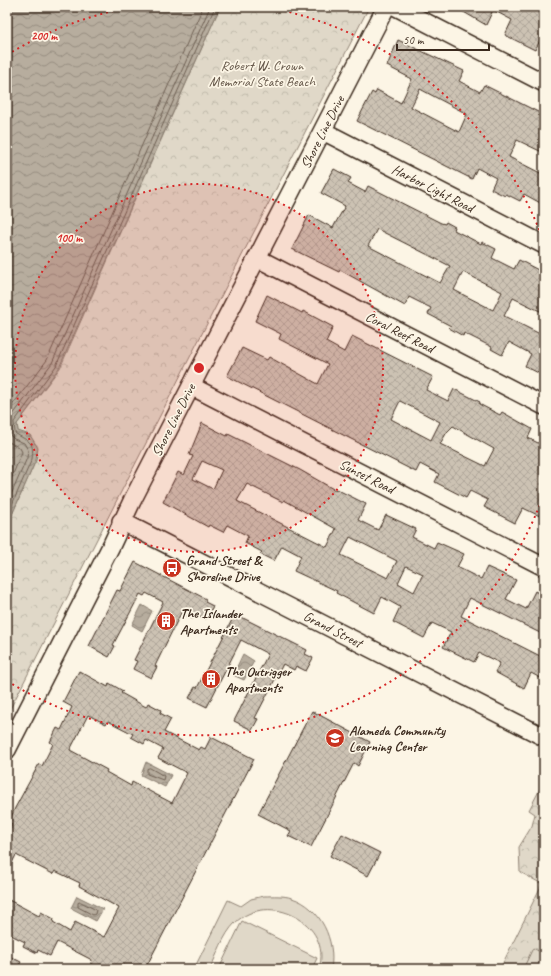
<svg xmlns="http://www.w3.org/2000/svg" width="551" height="976" font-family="Caveat,sans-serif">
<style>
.forest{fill:url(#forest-crowns);stroke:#8e8173}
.pitch{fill:#e0d8c8;stroke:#8e8173}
.water{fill:url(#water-waves);stroke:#85796b}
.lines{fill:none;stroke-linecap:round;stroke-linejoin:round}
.shore{stroke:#6d5e51;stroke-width:1}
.building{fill:url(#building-cross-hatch);stroke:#3b2a1e;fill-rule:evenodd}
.minor-casing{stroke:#3b2a1e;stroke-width:20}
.minor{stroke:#fcf5e5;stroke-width:17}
.ring{fill:none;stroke:#d62828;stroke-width:2;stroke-dasharray:2 4}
.labels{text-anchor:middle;stroke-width:3.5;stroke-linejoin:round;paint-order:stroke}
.park-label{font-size:14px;fill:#645648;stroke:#fcf5e5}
.street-label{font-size:14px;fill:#3b2a1e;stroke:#fcf5e5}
.poi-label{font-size:14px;font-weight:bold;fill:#3b2a1e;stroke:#fcf5e5;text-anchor:start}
.centre{fill:#d62828;stroke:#fcf5e5;stroke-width:2}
.ring-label{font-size:12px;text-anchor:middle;font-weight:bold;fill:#d62828;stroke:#fcf5e5;stroke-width:3.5;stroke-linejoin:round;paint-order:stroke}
</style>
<defs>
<pattern id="forest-crowns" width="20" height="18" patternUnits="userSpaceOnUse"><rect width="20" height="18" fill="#e0d8c8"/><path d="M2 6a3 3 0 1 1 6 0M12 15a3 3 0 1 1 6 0" fill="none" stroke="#c1baab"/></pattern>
<pattern id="water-waves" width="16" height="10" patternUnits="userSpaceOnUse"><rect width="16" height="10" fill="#b7ad9e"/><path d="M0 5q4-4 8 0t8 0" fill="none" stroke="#968d80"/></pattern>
<pattern id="building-cross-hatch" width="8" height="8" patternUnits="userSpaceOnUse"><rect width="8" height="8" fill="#ccc2b3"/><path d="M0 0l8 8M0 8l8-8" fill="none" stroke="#b0a79a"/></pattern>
</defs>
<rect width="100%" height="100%" fill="#fcf5e5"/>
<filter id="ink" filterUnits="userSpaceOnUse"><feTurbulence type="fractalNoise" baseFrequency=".025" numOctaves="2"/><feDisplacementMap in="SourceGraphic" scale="8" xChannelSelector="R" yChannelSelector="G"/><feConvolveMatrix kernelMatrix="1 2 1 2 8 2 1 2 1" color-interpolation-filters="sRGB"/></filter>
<g filter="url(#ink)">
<path class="forest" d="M220,7H369L7,715V526L36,460L18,431L17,424L60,368Z
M540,789L544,791V969H500L542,884L520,872L519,847L532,826L535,814L529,810Z"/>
<path class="pitch" d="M264,896C273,896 283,895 292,898C321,907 336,941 331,969H319C333,923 269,890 235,923C223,935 217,955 210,969H194L228,900L241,906L251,899Z
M242,921L317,958L312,969H219Z
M533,948L544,954V969H523Z"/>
<path class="water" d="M7,7H220L59,368L17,424L18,431L30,435L38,448L36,460L7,526Z
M142,605L152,611L142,631L132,625Z
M243,654L254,661L244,680L233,675Z
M146,762L171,775L165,787L141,775Z
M77,896L103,909L96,921L71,908Z"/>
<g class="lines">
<path class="shore" d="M7,412L47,360L203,7
M7,441L20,448L22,452L7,489
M7,504L27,458L28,450L24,443L14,439L10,435L9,420L52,363L210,7
M7,516L32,459C35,439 27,442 15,433L14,422L56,366L215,7
M150,768L164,776L163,780L147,774V769Z
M81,902L96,910L95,914L93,915L78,907V903Z"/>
</g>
<path class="building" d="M455,7H529L544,15V33L535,50L505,35L512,20L493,10L486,25Z
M398,40L464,71L459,81L480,92L484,85L544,115V153L517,140L509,157L544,175V205L524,194L520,201L506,194L505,196L491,189L496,178L477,168L472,179L357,121L372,92L375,94L377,90L401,103L412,79L387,66ZM420,89L467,114L459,132L411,107Z
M334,169L351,178L348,183L365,192L368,186L441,223L445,224L446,222L455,227L454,230L481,244L482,242L496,249L492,258L514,269L519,260L544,273V313L513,298L504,316L544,336V376L525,366L531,354L509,342L502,355L491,349L492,347L464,333L463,336L449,328L451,326L428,314L431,308L409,297L405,306L340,270L339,272L292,249L309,215L333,228L335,224L345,206L321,193ZM377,229L450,266L440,283L368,246ZM463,272L502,292L493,310L454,290Z
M267,295L302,313L303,311L333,327L326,342L344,352L352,336L433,377L426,390L448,401L454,389L480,402L479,404L500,415L502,412L532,429L528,438L544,446V518L523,508L515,523L484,507L488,500L470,491L466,498L435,482L439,474L420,464L416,472L227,376L242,348L267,360L269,357L318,384L328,364L279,339L281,334L255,321ZM400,401L440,422L431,440L391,419ZM453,426L494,449L485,466L440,444L447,432Z
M202,423L227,436L228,434L300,470L335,490L336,489L366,504L358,520L378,530L386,515L416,529L412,537L434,548L437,542L464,554L457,567L481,579L487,567L516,580L506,599L526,609L535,591L544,596V635L470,598L461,616L544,658V680L531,673L524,688L495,672L500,663L479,653L474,662L443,647L451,632L432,623L424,638L393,622L400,607L382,597L374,613L336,593L337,591L294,571L301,556L282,546L274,561L260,554L262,552L245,543L248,536L227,525L223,532L209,525L208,527L163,502L178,472L184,475L193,456L189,455ZM202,461L222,470L213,489L193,479ZM247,484L283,502L284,500L336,529L327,547L237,501ZM350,537L397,561L388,578L341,555ZM406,566L423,574L414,592L398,583Z
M135,562L206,599L205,602L213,606L206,619L195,614L193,619L181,613L155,666L157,667L151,678L133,669L137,661L134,660L163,602L146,593L144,596L140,594L113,645L115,646L109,657L89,646L117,590L120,591Z
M235,614L307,650L305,654L313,658L306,671L296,666L294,670L283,664L255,718L258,719L252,730L234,721L268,654L241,640L207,707L189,698L195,687L197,688Z
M79,671L108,687L109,683L123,691L121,693L146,707L148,703L161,710L160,713L171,719L164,732L199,750L201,747L205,749L211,737L254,759L145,969H92L94,965L91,963L92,960L57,942L50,956L38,950L37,953L23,946L25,942L7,933V899L39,916L41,912L54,919L53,922L70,932L75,922L104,937L119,908L79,886L80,883L55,871L53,874L16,855L7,873V834L12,824L9,822L15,808L39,764L42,766L53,744L50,742L57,728L61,730L72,707L63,702ZM88,715L106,724L108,721L133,734L131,737L144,744L146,740L163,749L158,758L187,773L172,803L132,782L131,786L106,772L107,770L70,750Z
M312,711L370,742L358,766L354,763L311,847L288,836L291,831L258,814Z
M342,834L380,853L368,876L330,856Z
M7,955L21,962L17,969H7Z"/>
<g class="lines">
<defs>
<path id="minor" d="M396,7L544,83
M323,131L544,245
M257,258L544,406
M191,386L544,567
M121,521L544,737
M7,750L112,544L132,501L386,7"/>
</defs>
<use href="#minor" class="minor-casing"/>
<use href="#minor" class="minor"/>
</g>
</g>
<circle cx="199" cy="368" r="184" fill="#d62828" fill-opacity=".12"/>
<g class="ring">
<circle cx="199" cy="368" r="184"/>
<path d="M544 494A367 367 0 0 1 7 681M7 55A367 367 0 0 1 132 7M266 7A367 367 0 0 1 544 242"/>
</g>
<defs>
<symbol id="bus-disc" viewBox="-11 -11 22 22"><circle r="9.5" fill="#c8321e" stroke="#fcf5e5"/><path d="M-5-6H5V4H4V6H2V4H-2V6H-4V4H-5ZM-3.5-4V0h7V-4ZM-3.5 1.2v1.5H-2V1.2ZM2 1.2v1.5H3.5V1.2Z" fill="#fff"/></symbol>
<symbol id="building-disc" viewBox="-11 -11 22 22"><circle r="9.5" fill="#c8321e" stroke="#fcf5e5"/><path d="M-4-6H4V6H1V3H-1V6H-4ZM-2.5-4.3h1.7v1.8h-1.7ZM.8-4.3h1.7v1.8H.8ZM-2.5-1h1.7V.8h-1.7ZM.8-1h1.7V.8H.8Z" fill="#fff"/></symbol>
<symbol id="school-disc" viewBox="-11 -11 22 22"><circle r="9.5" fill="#c8321e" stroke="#fcf5e5"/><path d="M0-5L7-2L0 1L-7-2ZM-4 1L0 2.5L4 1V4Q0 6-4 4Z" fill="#fff"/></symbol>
</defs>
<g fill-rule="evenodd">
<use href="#bus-disc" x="161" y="557" width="22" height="22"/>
<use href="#building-disc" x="155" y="610" width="22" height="22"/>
<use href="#building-disc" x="200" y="668" width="22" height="22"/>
<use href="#school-disc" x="324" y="727" width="22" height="22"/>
</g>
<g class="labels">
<g class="park-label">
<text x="262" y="70">Robert W. Crown<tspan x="262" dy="16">Memorial State Beach</tspan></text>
</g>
<g class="street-label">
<text transform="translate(322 132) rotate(-63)" y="5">Shore Line Drive</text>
<text transform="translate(433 188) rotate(27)" y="5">Harbor Light Road</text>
<text transform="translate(400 332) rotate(27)" y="5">Coral Reef Road</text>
<text transform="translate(173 420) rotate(-63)" y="5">Shore Line Drive</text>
<text transform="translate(367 476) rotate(27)" y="5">Sunset Road</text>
<text transform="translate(333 629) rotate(27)" y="5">Grand Street</text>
</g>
<g class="poi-label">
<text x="186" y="565">Grand Street &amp;<tspan x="186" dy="16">Shoreline Drive</tspan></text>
<text x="180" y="618">The Islander<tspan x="180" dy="16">Apartments</tspan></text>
<text x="225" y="676">The Outrigger<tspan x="225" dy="16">Apartments</tspan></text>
<text x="349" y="735">Alameda Community<tspan x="349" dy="16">Learning Center</tspan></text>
</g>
</g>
<circle cx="199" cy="368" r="6" class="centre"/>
<g class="ring-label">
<text x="44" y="40">200 m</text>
<text x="69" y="242">100 m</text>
</g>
<rect width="551" height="976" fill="none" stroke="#fcf5e5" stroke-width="24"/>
<rect x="12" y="12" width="527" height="952" fill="none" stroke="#3b2a1e" stroke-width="1.5" filter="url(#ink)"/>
<path d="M397 44v6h92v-6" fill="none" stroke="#3b2a1e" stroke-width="2"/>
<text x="403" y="44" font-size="12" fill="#3b2a1e" stroke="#fcf5e5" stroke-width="3" paint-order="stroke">50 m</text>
</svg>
